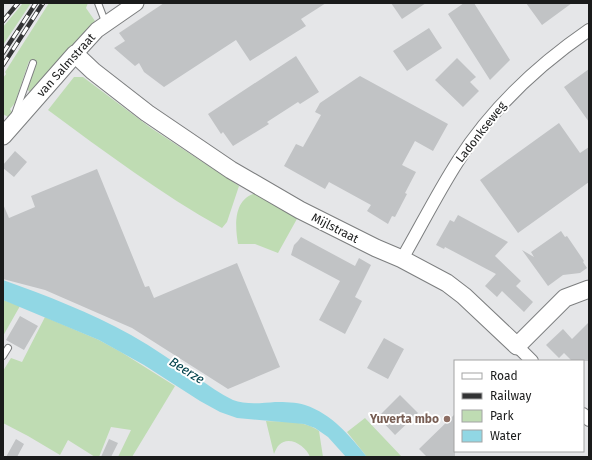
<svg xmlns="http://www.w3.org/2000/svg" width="592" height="460" font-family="'Fira Sans',sans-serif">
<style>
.green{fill:#bfdcb3}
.water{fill:#91d7e4}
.building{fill:#c1c3c5}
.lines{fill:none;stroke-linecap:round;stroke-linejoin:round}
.service-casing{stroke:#7c7e7f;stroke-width:8}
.minor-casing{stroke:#7c7e7f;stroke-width:14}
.tertiary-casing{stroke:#7c7e7f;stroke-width:17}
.secondary-casing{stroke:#7c7e7f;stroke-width:19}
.service{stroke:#fff;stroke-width:6}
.minor{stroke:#fff;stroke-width:12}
.tertiary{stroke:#fff;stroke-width:15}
.secondary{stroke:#fff;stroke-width:17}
.rail-casing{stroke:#323334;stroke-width:4.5}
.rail{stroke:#fff;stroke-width:3;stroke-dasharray:9;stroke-linecap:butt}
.education-dot{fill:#8d6e63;stroke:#fff;stroke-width:1.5}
.labels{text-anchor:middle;stroke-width:4;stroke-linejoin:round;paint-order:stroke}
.street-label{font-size:12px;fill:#1a1b1b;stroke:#fff}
.education-label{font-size:12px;font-weight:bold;fill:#785e54;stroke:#fff;text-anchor:end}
.water-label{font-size:13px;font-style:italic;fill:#00414b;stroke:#fff}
</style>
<rect width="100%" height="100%" fill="#e5e6e8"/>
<path class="green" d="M23,3H31L3,45V27Z
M49,3H88L86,8L95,21L30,92L27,89L36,65L29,61L15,103L10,109L12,112L8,117L3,114V78L6,74L5,72Z
M74,77H83L151,128L239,186L227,222L222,228C161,194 105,152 48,110Z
M256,193L298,217L278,253L255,244H238C235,226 233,199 256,193Z
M3,300L20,306L3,336Z
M45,317L99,340L121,352L175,386L132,457H118L131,430L111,427L99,457H95L68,440L60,455L28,436L3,423V371L11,358L22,362Z
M365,418L402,457H367L347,432Z
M266,421C284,422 304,420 319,431L323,457H310C306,446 289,435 279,445C277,447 275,451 274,454Z"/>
<path class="water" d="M3,280C47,296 90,312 131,335C154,348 175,363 197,378C209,385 220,394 233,400C245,405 263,403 275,402C285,402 296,402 305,405C332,414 350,436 367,457H346L328,437L315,428L304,424L237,418L220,412L200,401L144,365L99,340L3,300Z"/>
<path class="building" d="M164,3H326L301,19L306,26L250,61L236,40L164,87L144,72L139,63L135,66L114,48L125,41L119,33Z
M391,3H426L402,19Z
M464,3H474L510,60L490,80L448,14Z
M526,3H572L542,25Z
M429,28L442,48L407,71L393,51Z
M296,56L319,92L300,104L298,102L267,122L269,124L233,146L223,132L221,134L208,114Z
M457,58L476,77L470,82L479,91L463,107L435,80Z
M589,69V122L564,87Z
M360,76L448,124L433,151L415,141L402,165L416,172L405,193L407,194L395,217L392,216L388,224L367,211L371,205L329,182L325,189L284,166L296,144L303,147L321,115L315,112L320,103Z
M559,123L580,153L589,147V182L518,233L480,180Z
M15,151L27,162L14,177L3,168V165Z
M97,169L145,287L149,286L154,298L237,263L280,367L228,389L132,328L45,290L3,279V204L9,218L35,207L31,196Z
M458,215L508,242L495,256L521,281L516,286L533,302L524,312L502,291L497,297L485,286L496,274L445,247L444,249L436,245L450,220L454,222Z
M561,231L565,237L567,236L584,261L583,262L587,268L580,273L563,275L548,286L522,250L534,257L531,252Z
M301,237L355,266L359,258L371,265L355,297L362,301L345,334L319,320L340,281L291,255L294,245L298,241Z
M20,316L38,326L24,350L6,340Z
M589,322V361H572L564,353L559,358L546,345L563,329L572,339Z
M384,338L404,349L388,379L367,368Z
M400,395L418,413L395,435L378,417Z
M455,414V457H427L419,449Z
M16,439L24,444L17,457H6Z
M109,439L118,443L111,457H101Z"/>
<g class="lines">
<defs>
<path id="service" d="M98,3L106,24
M15,114L33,63
M3,356L8,348"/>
<path id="minor" d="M402,259C421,226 438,192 458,161C492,108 538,65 589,30
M517,346L532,361
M583,414L589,420"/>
<path id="tertiary" d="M75,54L97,30L136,3"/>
<path id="secondary" d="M3,136L75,54L93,71L147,113L231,170L300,210L376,248L402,259L447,283L464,296L517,346L565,298L589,289"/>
</defs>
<use href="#service" class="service-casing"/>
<use href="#minor" class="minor-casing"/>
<use href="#tertiary" class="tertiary-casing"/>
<use href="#secondary" class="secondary-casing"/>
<use href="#service" class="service"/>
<use href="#minor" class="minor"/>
<use href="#tertiary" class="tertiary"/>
<use href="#secondary" class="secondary"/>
<defs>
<path id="rail" d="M3,21L18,3
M3,53L36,3
M3,65L43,3"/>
</defs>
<use href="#rail" class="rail-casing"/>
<use href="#rail" class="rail"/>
</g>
<circle class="education-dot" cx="447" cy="419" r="4"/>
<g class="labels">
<g class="street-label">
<text transform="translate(66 65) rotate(-48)" y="4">van Salmstraat</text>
<text transform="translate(481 132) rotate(-52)" y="4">Ladonkseweg</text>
<text transform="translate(335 228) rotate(27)" y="4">Mijlstraat</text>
</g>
<g class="education-label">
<text x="439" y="423">Yuverta mbo</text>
</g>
<g class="water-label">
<text transform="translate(187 370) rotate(32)" y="5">Beerze</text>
</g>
</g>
<rect width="592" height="460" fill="none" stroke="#1a1b1b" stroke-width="8"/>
<rect x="454" y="360" width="130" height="92" fill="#ffffff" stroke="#a3a4a4"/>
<rect x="462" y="373" width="20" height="6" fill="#ffffff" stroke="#a3a4a4"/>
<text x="490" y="380" font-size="12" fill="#1a1b1b">Road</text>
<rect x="462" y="393" width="20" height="6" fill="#323334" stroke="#a3a4a4"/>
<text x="490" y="400" font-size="12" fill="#1a1b1b">Railway</text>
<rect x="462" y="410" width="20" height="12" fill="#bfdcb3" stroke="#a3a4a4"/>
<text x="490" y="420" font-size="12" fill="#1a1b1b">Park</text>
<rect x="462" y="430" width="20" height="12" fill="#91d7e4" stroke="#a3a4a4"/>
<text x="490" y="440" font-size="12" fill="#1a1b1b">Water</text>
</svg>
